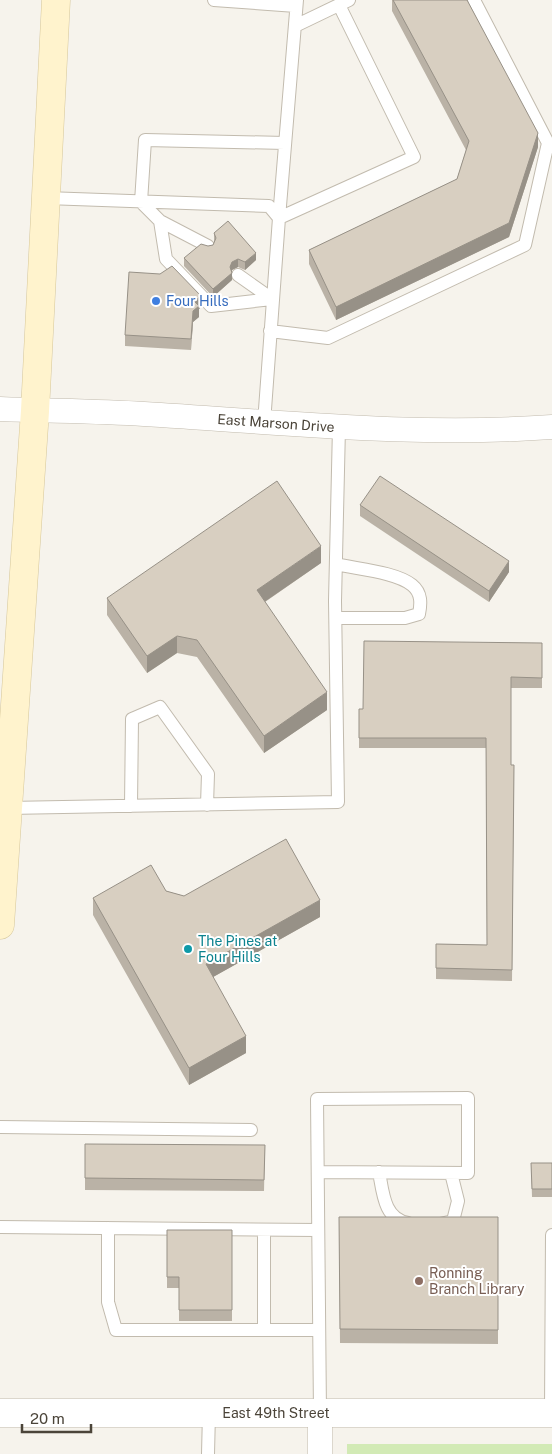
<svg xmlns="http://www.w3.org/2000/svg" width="552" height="1454" font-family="'Public Sans',sans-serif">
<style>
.green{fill:#d2eab5}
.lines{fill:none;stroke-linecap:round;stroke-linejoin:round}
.service-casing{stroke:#c2bbae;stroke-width:14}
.minor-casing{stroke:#c2bbae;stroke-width:25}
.tertiary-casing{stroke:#c2bbae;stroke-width:29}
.secondary-casing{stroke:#d6c79b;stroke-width:29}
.service{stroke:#fff;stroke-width:12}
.minor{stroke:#fff;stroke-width:24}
.tertiary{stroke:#fff;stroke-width:28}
.secondary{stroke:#fff3cd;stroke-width:28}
.wall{fill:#bab2a6}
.shaded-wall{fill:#979187}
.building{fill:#d8cfc1;stroke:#979187}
.shop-dot{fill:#3f7fe0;stroke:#fff;stroke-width:2}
.culture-dot{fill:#0f9aa8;stroke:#fff;stroke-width:2}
.education-dot{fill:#8d6e63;stroke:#fff;stroke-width:2}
.labels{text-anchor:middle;stroke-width:4;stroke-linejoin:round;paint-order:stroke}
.shop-label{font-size:14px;fill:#366cbe;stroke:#fff;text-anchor:start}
.street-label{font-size:14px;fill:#4b4439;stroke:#fff}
.culture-label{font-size:14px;fill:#0d838f;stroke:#fff;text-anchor:start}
.education-label{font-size:14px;fill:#785e54;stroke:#fff;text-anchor:start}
</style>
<rect width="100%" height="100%" fill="#f6f3ec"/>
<path class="green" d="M347,1444H552V1454H347Z"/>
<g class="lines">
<defs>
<path id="service" d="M214,0L296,6
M297,0L279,218L414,157L339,5
M295,26L349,0
M46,198L269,206L279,218L264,423
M160,221L166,259L211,306L272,299
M208,246L160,221L141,202L145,140L285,143
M238,275L272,299
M270,331L328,338L525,245L548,143L474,0
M336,618H405L419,614C421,604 422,593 412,585C396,572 357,569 336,564
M131,806L132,719L160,707L208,774L207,805
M8,808L338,802L335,601L339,427
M0,1127L251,1130
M318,1172L468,1173V1098L317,1099L320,1413
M379,1172C383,1193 384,1219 408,1223
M440,1224L453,1221L458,1201L451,1173
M0,1227L318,1230
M108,1228V1302L116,1330H319
M264,1330V1230
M551,1413L552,1235
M208,1454L209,1413"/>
<path id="minor" d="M0,409C48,411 96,411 144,414C280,422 416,437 552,427
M320,1454V1413"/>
<path id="tertiary" d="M0,1413H552"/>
<path id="secondary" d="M0,925L35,411L56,0"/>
</defs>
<use href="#service" class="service-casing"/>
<use href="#minor" class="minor-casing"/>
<use href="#tertiary" class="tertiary-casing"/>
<use href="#secondary" class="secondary-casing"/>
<use href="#service" class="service"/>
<use href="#minor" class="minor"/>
<use href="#tertiary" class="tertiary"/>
<use href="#secondary" class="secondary"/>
</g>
<path class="wall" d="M392,0H467L538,147L509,237L336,320L309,264V250L457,179L466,150L392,11Z
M214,233L256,260L245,270L238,267L232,270V280L213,297L184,266V258L208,246L213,245L214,242Z
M201,307L199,309V317L193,322L191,350L125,346V335Z
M360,505L509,572L489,602L360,516Z
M321,563L265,602L327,710L264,753L197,657L177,653L147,673L107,615V598Z
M542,643V688H511V765H514L512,981L436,979V944L487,945L486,748H359V709H363Z
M166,891L184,896L320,917L213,977L246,1053L189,1085L93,915V898Z
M265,1145L264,1191L85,1190V1178Z
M531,1163H552V1197H532Z
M339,1217H498V1344L340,1343Z
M167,1230H232V1321H179V1288H167Z"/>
<path class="shaded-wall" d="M538,133V147L509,237L336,320V307Z
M256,253V260L245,270V262Z
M238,259V267L232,270L230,274L232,273V280L213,297V289L232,262Z
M201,296V307L199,309V317L193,322L191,350L193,311L194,301Z
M321,546V563L257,607V590Z
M509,561V572L489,602V591Z
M177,636V653L147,673V656Z
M327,692V710L264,753V736Z
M320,900V917L206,981V964Z
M246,1036V1053L189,1085V1068Z"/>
<path class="building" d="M393,0H467L538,133L509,223L336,307L309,250L457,179L469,141Z
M228,221L256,253L245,262L238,259L232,262L230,267L232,273L213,289L184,258L201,244L208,246L213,245L216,238L214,233Z
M172,266L201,296L194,301L199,306L193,311L191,339L125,335L129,272L160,274Z
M380,476L509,561L489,591L360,505Z
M277,481L321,546L257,590L327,692L264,736L197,640L177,636L147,656L107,598Z
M364,641L542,643V678L511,677V765H514L512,970L436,968V944L487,945L486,738H359V709H363Z
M286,839L320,900L206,964L246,1036L189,1068L93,898L151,865L166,891L184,896Z
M85,1144L265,1145L264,1180L85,1178Z
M531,1163H552V1189H532Z
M339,1217H498V1330L340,1329Z
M167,1230H232V1310H179V1277H167Z"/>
<circle class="shop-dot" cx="156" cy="301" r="5"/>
<circle class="culture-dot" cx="188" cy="949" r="5"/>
<circle class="education-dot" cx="419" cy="1281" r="5"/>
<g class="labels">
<g class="shop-label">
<text x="166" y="306">Four Hills</text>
</g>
<g class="street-label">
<text transform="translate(276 423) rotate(4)" y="5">East Marson Drive</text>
<text x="276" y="1418">East 49th Street</text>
</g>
<g class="culture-label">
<text x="198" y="946">The Pines at<tspan x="198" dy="16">Four Hills</tspan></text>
</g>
<g class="education-label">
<text x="429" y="1278">Ronning<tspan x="429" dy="16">Branch Library</tspan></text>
</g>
</g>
<path d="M22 1424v8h69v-8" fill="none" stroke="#4b4439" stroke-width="2.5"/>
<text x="30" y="1424" font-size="15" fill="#4b4439" stroke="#ffffff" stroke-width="4" paint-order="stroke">20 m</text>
</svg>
